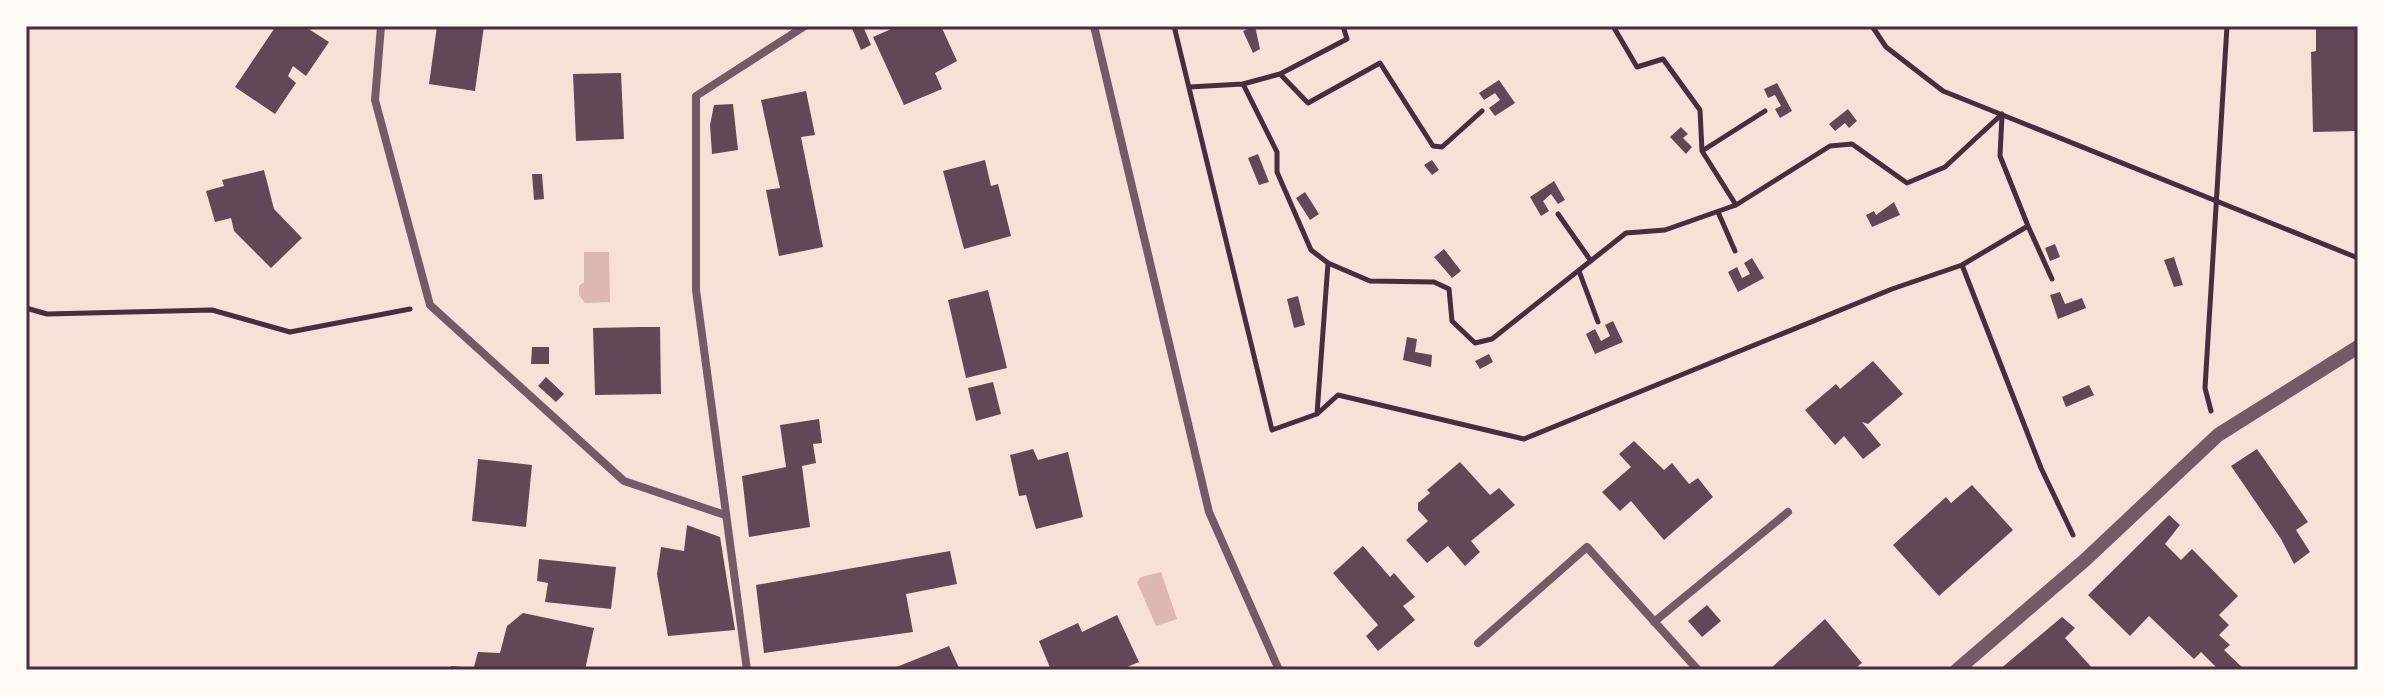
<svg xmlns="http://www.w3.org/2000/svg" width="2384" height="696" font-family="'PT Sans Narrow',sans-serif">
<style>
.water{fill:#dcb8b0}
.building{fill:#644757}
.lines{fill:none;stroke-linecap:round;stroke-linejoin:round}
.path{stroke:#4a2c40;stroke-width:5}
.minor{stroke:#755966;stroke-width:8}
.tertiary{stroke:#755966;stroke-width:14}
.neatline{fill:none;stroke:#4a2c40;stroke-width:3}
</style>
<rect width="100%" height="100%" fill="#f7e1d7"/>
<path class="water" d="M584,252H609L610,302L585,303L579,295V286L584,282Z
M1161,572L1177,619L1156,626L1137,582L1141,577Z"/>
<path class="building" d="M276,26H304L329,42L306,76L293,66L288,76L296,83L275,114L235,87Z
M437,26H484L475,91L429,84Z
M851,26H863L871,45L861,50Z
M898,26H941L957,61L935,73L942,89L904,105L873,37Z
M1255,26L1260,49L1253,53L1243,31Z
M2316,26H2358L2357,131L2313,132L2311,52L2316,51Z
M621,73L624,139L576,141L573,74Z
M1499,80L1515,103L1495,116L1489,108L1500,100L1495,93L1484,100L1479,93Z
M1777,83L1792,111L1780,118L1775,109L1781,106L1775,95L1768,98L1764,89Z
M806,91L815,135L801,137L823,247L779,256L766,190L780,188L761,100Z
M733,104L738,150L712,154L710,125L714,105Z
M1848,109L1857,121L1849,128L1845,123L1835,131L1829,124Z
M1681,127L1688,134L1683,138L1692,147L1686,154L1670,137Z
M1258,154L1269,182L1259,185L1248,158Z
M985,160L991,186L998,184L1011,236L964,249L943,171Z
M1432,160L1439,170L1432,175L1424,165Z
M264,170L274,209L302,238L271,268L234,231L231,218L215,222L206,191L224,186L222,180Z
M532,174H542L544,199L534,200Z
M1554,181L1565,200L1558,204L1551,194L1543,201L1549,211L1541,216L1530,197Z
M1305,192L1319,214L1310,220L1296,198Z
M1894,202L1900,215L1872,227L1866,215L1874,211L1876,215Z
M2055,244L2060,257L2050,261L2045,248Z
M1444,249L1461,271L1452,278L1434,257Z
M2174,257L2183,285L2174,287L2164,260Z
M1752,258L1764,278L1738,292L1728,272L1737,267L1742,278L1750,274L1744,263Z
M988,290L1007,368L966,378L948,300Z
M2060,292L2065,304L2082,298L2086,308L2058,319L2050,295Z
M1298,296L1305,325L1294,328L1287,299Z
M1613,321L1623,342L1595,354L1586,334L1595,329L1601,341L1610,336L1605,325Z
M640,327H660L661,394L595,395L593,328Z
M1407,337L1417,339L1415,352L1432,355L1431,367L1403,360Z
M532,347H549V364H531Z
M1489,354L1493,362L1480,369L1475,361Z
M1873,361L1903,394L1868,424L1862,422L1881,445L1863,459L1844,436L1835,445L1805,410L1836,384L1840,389Z
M546,377L564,394L556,402L538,386Z
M993,382L1001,414L976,421L968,388Z
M2089,385L2094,395L2066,407L2062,397Z
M819,419L822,443L813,444L816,463L802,466L810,527L749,537L742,476L786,467L780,425Z
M1634,441L1664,470L1672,463L1689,484L1698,478L1713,497L1664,540L1631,501L1620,511L1602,492L1631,467L1619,454Z
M1033,449L1038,460L1068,452L1083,517L1036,529L1026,495L1019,496L1010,455Z
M2257,449L2308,522L2296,530L2310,552L2294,564L2281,539L2231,466Z
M478,459L532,465L526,527L472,521Z
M1460,462L1490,495L1499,488L1515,505L1471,541L1480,552L1465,566L1448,546L1427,563L1406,540L1428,521L1418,510V503L1430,493L1427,490Z
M1972,485L2013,530L1939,596L1893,545L1946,497L1951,503Z
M2169,515L2180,525L2165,544L2181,560L2192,549L2238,596L2219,615L2229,625L2219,635L2230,645L2224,650L2245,670H2219L2201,652L2194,659L2149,616L2130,636L2088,595Z
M687,525L720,537L735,630L668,636L657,574L659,561L661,547L684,551Z
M1363,546L1390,577L1394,573L1415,597L1403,606L1415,620L1378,651L1366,636L1378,625L1333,573Z
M950,551L957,584L906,594L913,632L764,653L756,585Z
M539,559L616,567L611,609L545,602L548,583L537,581Z
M1707,605L1721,621L1702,637L1688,621Z
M523,613L594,628L585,670H490L474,667L478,652L500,653L507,626Z
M1117,615L1139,662L1120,670H1051L1039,641L1078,623L1082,632Z
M2062,617L2075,628L2065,638L2094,670H1999Z
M1825,619L1862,663L1853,670H1769Z
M949,646L960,670H889Z
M451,666L474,668V670H450Z"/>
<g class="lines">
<path class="path" d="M1174,26L1272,430L1317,414L1338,395L1524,439L1892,289L1962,265
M1613,26L1637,67L1663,59L1700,110L1702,151L1736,205
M1872,26L1886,47L1943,91L2358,258
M1280,74L1347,39L1343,26
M1243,84L1280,74L1308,103L1380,63L1433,146L1442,147L1482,111
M1189,87L1243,84L1277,152V172L1311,250L1328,263L1370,281L1434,282L1449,289L1452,321L1475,343L1492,339L1626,233L1665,230L1736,205L1830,146L1852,144L1907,183L1945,167L2002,114
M2002,115L2000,156L2028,226L1962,265L2041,468L2073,535
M1702,151L1765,111
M1718,212L1735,251
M1558,214L1591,261
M2028,226L2052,279
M1579,271L1598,322
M26,308L47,314L212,310L290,332L410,309
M2211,411L2205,388L2227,26
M1317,414L1328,263"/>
<path class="minor" d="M381,26L375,100L430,305L624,481L725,515
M1094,26L1209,512L1279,670
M1654,622L1788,512
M1478,643L1587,547L1698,670
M747,670L696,290V96L805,26"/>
<path class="tertiary" d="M1957,670L2085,560L2218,435L2358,347"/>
</g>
<rect width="2384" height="696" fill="none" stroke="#fffaf5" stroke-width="56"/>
<rect x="28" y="28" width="2328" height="640" class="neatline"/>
</svg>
